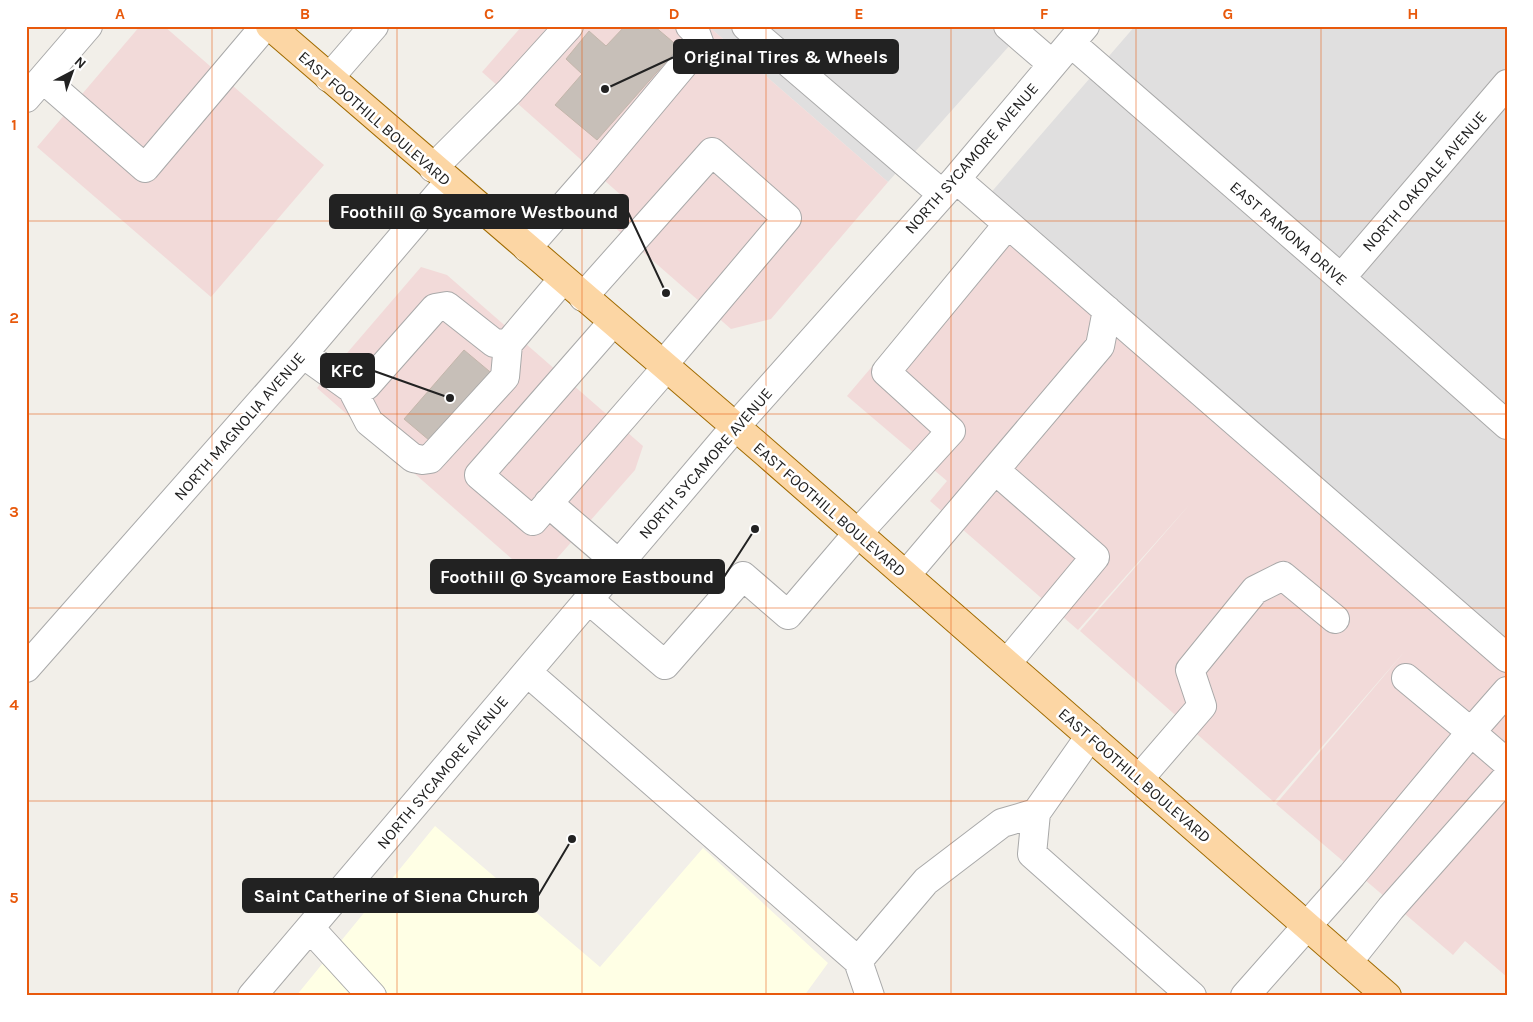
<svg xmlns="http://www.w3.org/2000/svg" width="1533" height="1022" font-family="Karla,sans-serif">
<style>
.residential{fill:#e0dfdf}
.commercial{fill:#f2dad9}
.education{fill:#ffffe5}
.building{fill:#c7bfb8;stroke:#c4b6ab}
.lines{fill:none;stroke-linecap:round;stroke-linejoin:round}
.minor-casing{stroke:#a9a9a9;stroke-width:30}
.major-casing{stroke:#a06b00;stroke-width:30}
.minor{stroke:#fff;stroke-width:28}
.major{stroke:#fcd6a4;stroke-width:28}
.grid{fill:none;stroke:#e8590c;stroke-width:1;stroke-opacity:0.55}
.labels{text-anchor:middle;stroke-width:5;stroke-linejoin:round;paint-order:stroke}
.street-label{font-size:16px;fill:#222;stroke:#fff}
.leader{fill:none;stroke:#222;stroke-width:2}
.callout-dot{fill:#222;stroke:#fff;stroke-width:2}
.callout{fill:#222;stroke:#222;stroke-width:2}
.callout-label{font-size:18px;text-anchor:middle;font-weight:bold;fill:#fff}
.neatline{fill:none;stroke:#e8590c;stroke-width:2}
.grid-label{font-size:16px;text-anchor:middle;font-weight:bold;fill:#e8590c}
</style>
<rect width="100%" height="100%" fill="#f2efe9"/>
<path class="residential" d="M708,26H1027L888,182Z
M1135,26H1507V642L988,196Z"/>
<path class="commercial" d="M140,26H164L324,165L211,297L37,147Z
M522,26H708L888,182L771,319L731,329L604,218L622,196L482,72Z
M1005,210L1507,642V977L1465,941L1453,955L1276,804L1405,651L1274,802L1080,631L1190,504L1078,630L930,501L947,481L847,396Z
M421,267L447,275L643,446L635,470L537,581L317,388Z"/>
<path class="education" d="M435,826L600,967L703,848L828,963L804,996H296Z"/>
<path class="building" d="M654,26L679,47L597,140L555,105L582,74L566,59L589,31L606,46L625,26Z
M464,350L495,376L436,446L404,419Z"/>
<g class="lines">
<defs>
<path id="minor" d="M746,26L942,194
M1008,26L1052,64
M1071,43L1341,278L1507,425
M329,78L374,26
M43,79L145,168L265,26
M26,98L88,26
M433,168L510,91L569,26
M956,179L1507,658
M527,248L598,167L700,45L695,31L690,26
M1341,278L1507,84
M583,297L712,152L787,218L663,365
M613,322L479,475L533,521L666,368
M303,354L352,389L366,386L435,308L447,306L494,343L508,344L563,279
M352,389L369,422L413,458L423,460L430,459L505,377L508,344
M995,470L1095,557L1007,663
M548,503L619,564
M906,575L1100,346L1107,310
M589,600L665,665L743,576L788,615L858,533L951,431L886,372L1008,224
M26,668L303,354L449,182
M527,672L858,961L870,996
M1406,678L1471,732L1507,691
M1090,736L1036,813L1032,854L1192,996
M1139,779L1202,706L1190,670L1255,590L1283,576L1335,619
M310,928L372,996
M858,961L926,881L1002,823L1036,813
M1348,962L1391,908L1507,777
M252,996L735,427L956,179L1085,26
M1245,996L1352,875L1471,732L1507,763"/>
<path id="major" d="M270,26L766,453L1387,996"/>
</defs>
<use href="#minor" class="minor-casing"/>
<use href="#major" class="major-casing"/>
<use href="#minor" class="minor"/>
<use href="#major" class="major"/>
</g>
<path class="grid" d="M212,26V996M397,26V996M582,26V996M766,26V996M951,26V996M1136,26V996M1321,26V996M26,221H1507M26,414H1507M26,608H1507M26,801H1507"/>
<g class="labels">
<g class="street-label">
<text transform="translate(375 118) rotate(41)" y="6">EAST FOOTHILL BOULEVARD</text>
<text transform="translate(971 158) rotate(-49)" y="6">NORTH SYCAMORE AVENUE</text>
<text transform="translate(1424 181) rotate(-49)" y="6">NORTH OAKDALE AVENUE</text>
<text transform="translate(1289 233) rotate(41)" y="6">EAST RAMONA DRIVE</text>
<text transform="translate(239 426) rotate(-49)" y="6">NORTH MAGNOLIA AVENUE</text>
<text transform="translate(705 463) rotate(-49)" y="6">NORTH SYCAMORE AVENUE</text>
<text transform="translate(830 509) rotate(41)" y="6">EAST FOOTHILL BOULEVARD</text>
<text transform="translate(442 772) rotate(-50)" y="6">NORTH SYCAMORE AVENUE</text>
<text transform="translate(1135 775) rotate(41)" y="6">EAST FOOTHILL BOULEVARD</text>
</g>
</g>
<path class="leader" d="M605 89L674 57M666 293L628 212M450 398L374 371M755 529L724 577M572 839L538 896"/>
<g class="callout-dot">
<circle cx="605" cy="89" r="5"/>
<circle cx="666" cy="293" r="5"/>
<circle cx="450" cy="398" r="5"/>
<circle cx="755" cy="529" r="5"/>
<circle cx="572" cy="839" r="5"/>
</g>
<g class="callout">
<rect x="674" y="40" width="224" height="33" rx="5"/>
<rect x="330" y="195" width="298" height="33" rx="5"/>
<rect x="321" y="354" width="53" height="33" rx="5"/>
<rect x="431" y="560" width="293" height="33" rx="5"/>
<rect x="243" y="879" width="295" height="33" rx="5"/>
</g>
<g class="callout-label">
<text x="786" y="63">Original Tires &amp; Wheels</text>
<text x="479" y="218">Foothill @ Sycamore Westbound</text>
<text x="347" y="377">KFC</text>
<text x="577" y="583">Foothill @ Sycamore Eastbound</text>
<text x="391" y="902">Saint Catherine of Siena Church</text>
</g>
<rect width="1533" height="1022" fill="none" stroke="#ffffff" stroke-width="55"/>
<g transform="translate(72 72) rotate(41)" stroke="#ffffff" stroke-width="4" paint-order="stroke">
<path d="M0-4L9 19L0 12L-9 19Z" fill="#222222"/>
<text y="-8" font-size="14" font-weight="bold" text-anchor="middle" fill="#222222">N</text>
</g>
<rect x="28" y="28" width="1478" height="966" class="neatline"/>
<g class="grid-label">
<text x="120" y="19">A</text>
<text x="305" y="19">B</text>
<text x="489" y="19">C</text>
<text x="674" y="19">D</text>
<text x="859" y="19">E</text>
<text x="1044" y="19">F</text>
<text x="1228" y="19">G</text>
<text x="1413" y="19">H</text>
<text x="14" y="130">1</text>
<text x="14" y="323">2</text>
<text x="14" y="517">3</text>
<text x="14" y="710">4</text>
<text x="14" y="903">5</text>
</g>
</svg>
